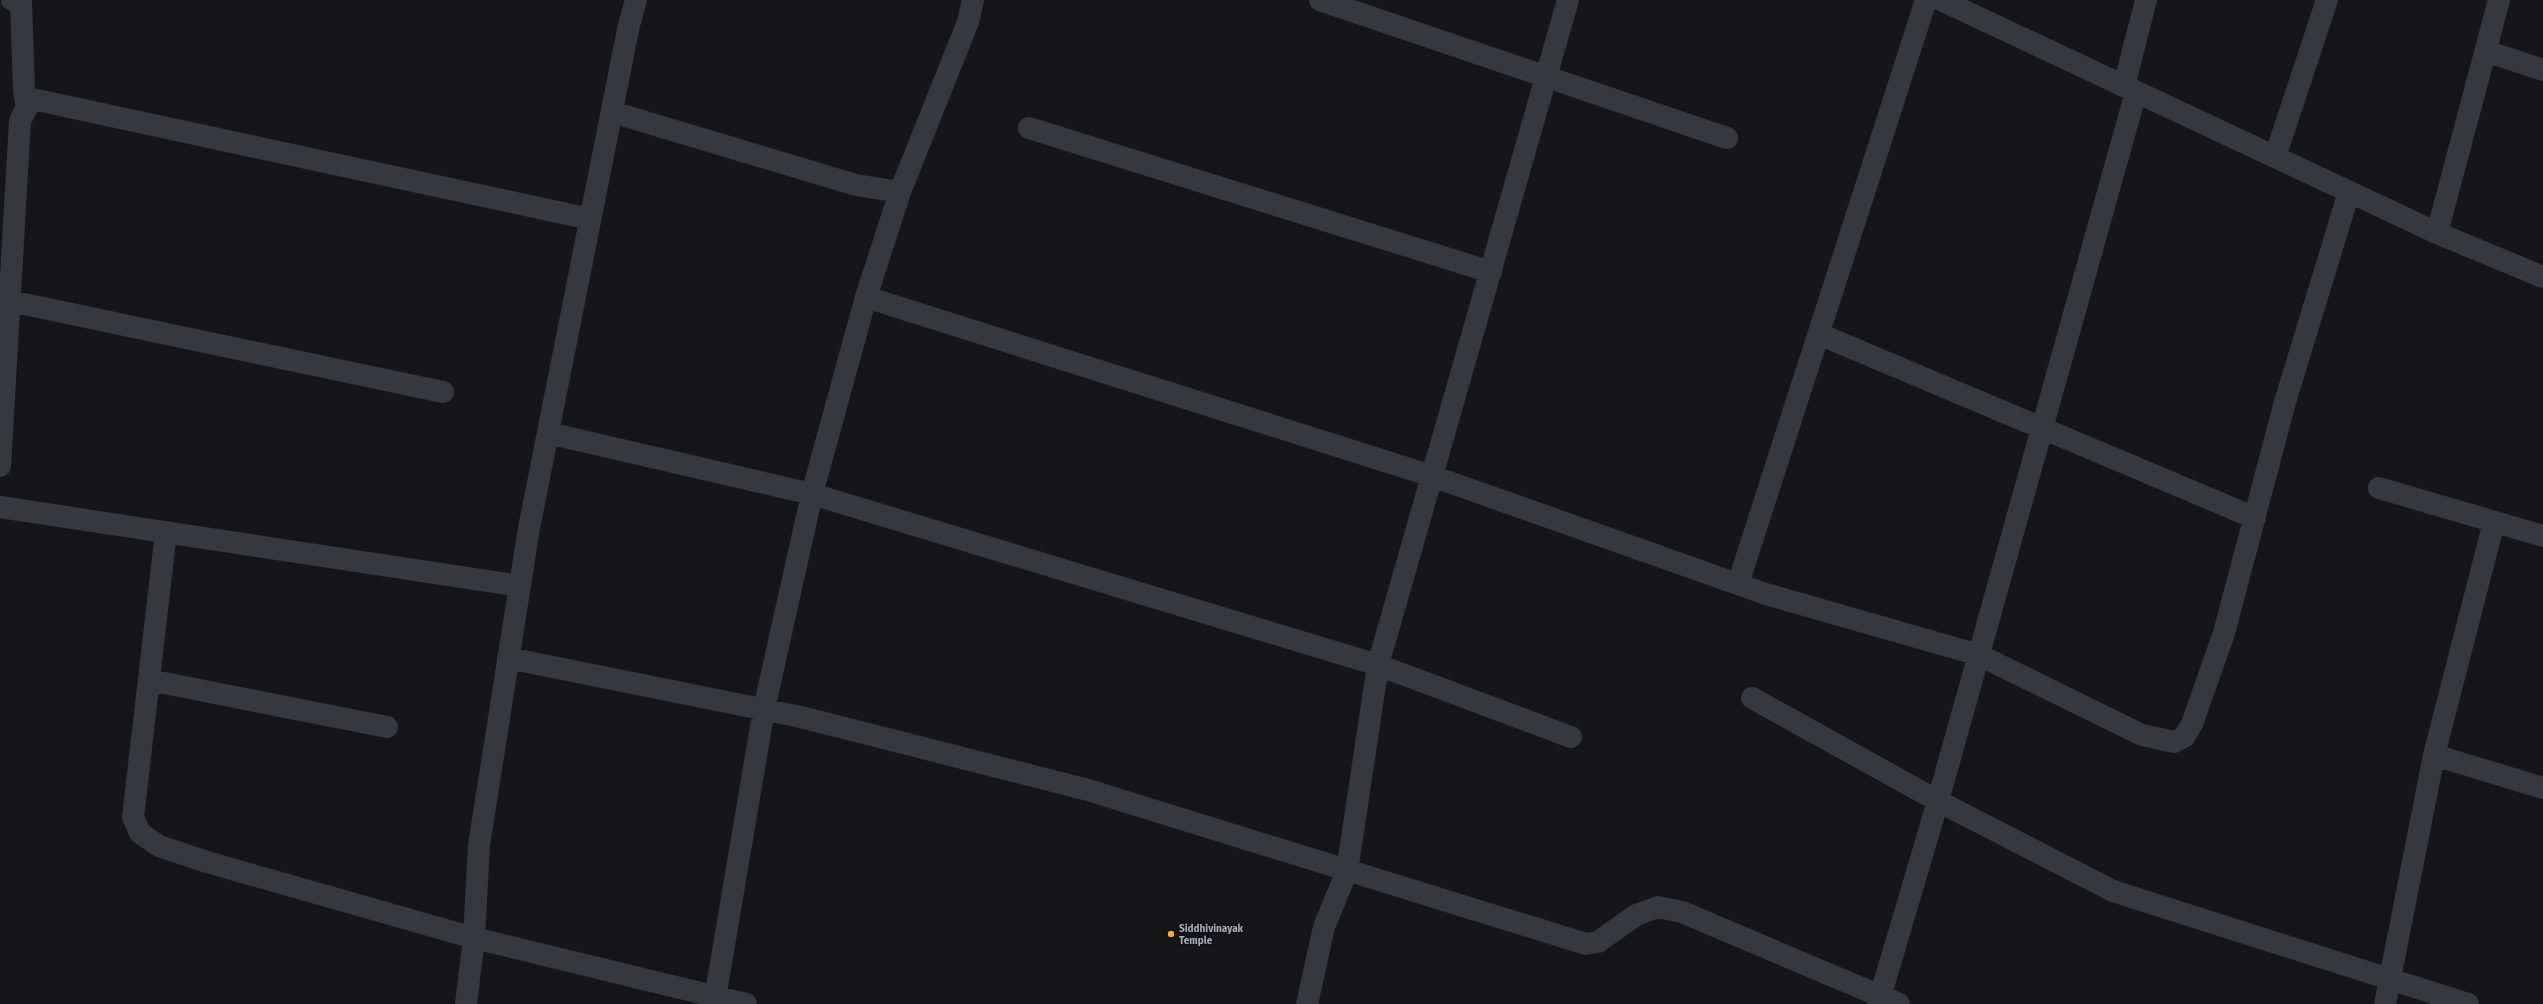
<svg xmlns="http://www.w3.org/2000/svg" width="2543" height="1004" font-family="'Fira Sans',sans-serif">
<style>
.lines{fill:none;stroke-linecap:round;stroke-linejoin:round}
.minor{stroke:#37383d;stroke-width:22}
.poi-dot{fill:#f2b134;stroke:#111113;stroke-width:1.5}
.labels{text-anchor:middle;stroke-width:3.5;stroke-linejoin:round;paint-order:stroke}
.poi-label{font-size:10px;font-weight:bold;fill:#a8adb8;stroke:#111113;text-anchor:start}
</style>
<rect width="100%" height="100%" fill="#161618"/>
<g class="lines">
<path class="minor" d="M12,0L21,1L24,91L27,108
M1320,0L1727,138
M1941,0L2437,233L2543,277
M2486,51L2543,70
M2124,86L2146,0
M612,112L856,185L900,192L968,22L973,0
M1029,128L1491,272
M2275,157L2327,0
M900,192L866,297L812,494L1378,665L1571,737
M2437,233L2499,0
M866,297L1432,476L1766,594L1979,655L2142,735L2174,742L2184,737L2192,724L2224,633L2285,402L2349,192
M10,301L443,392
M1819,334L2255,518
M548,433L812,494L764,709L714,1004
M0,466L20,121L28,105L37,100L590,219
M2379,488L2543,536
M0,507L520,586
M166,532L133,817L140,833L159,846L207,862L474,938L746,1004
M1738,584L1926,0
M508,658L801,717L1088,790L1586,944L1598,942L1636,915L1658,907L1682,912L1899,1004
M149,680L387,727
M1752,698L1938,801L2113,891L2468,1004
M2434,755L2494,522
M466,1004L474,938L479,845L529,528L629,25L636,0
M1307,1004L1324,927L1347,871L1378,665L1568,0
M1878,1004L1938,801L2136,92
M2385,1004L2434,755L2543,788"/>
</g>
<circle class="poi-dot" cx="1171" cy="934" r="4"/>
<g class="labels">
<g class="poi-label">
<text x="1179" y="932">Siddhivinayak<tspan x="1179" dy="12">Temple</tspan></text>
</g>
</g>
</svg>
